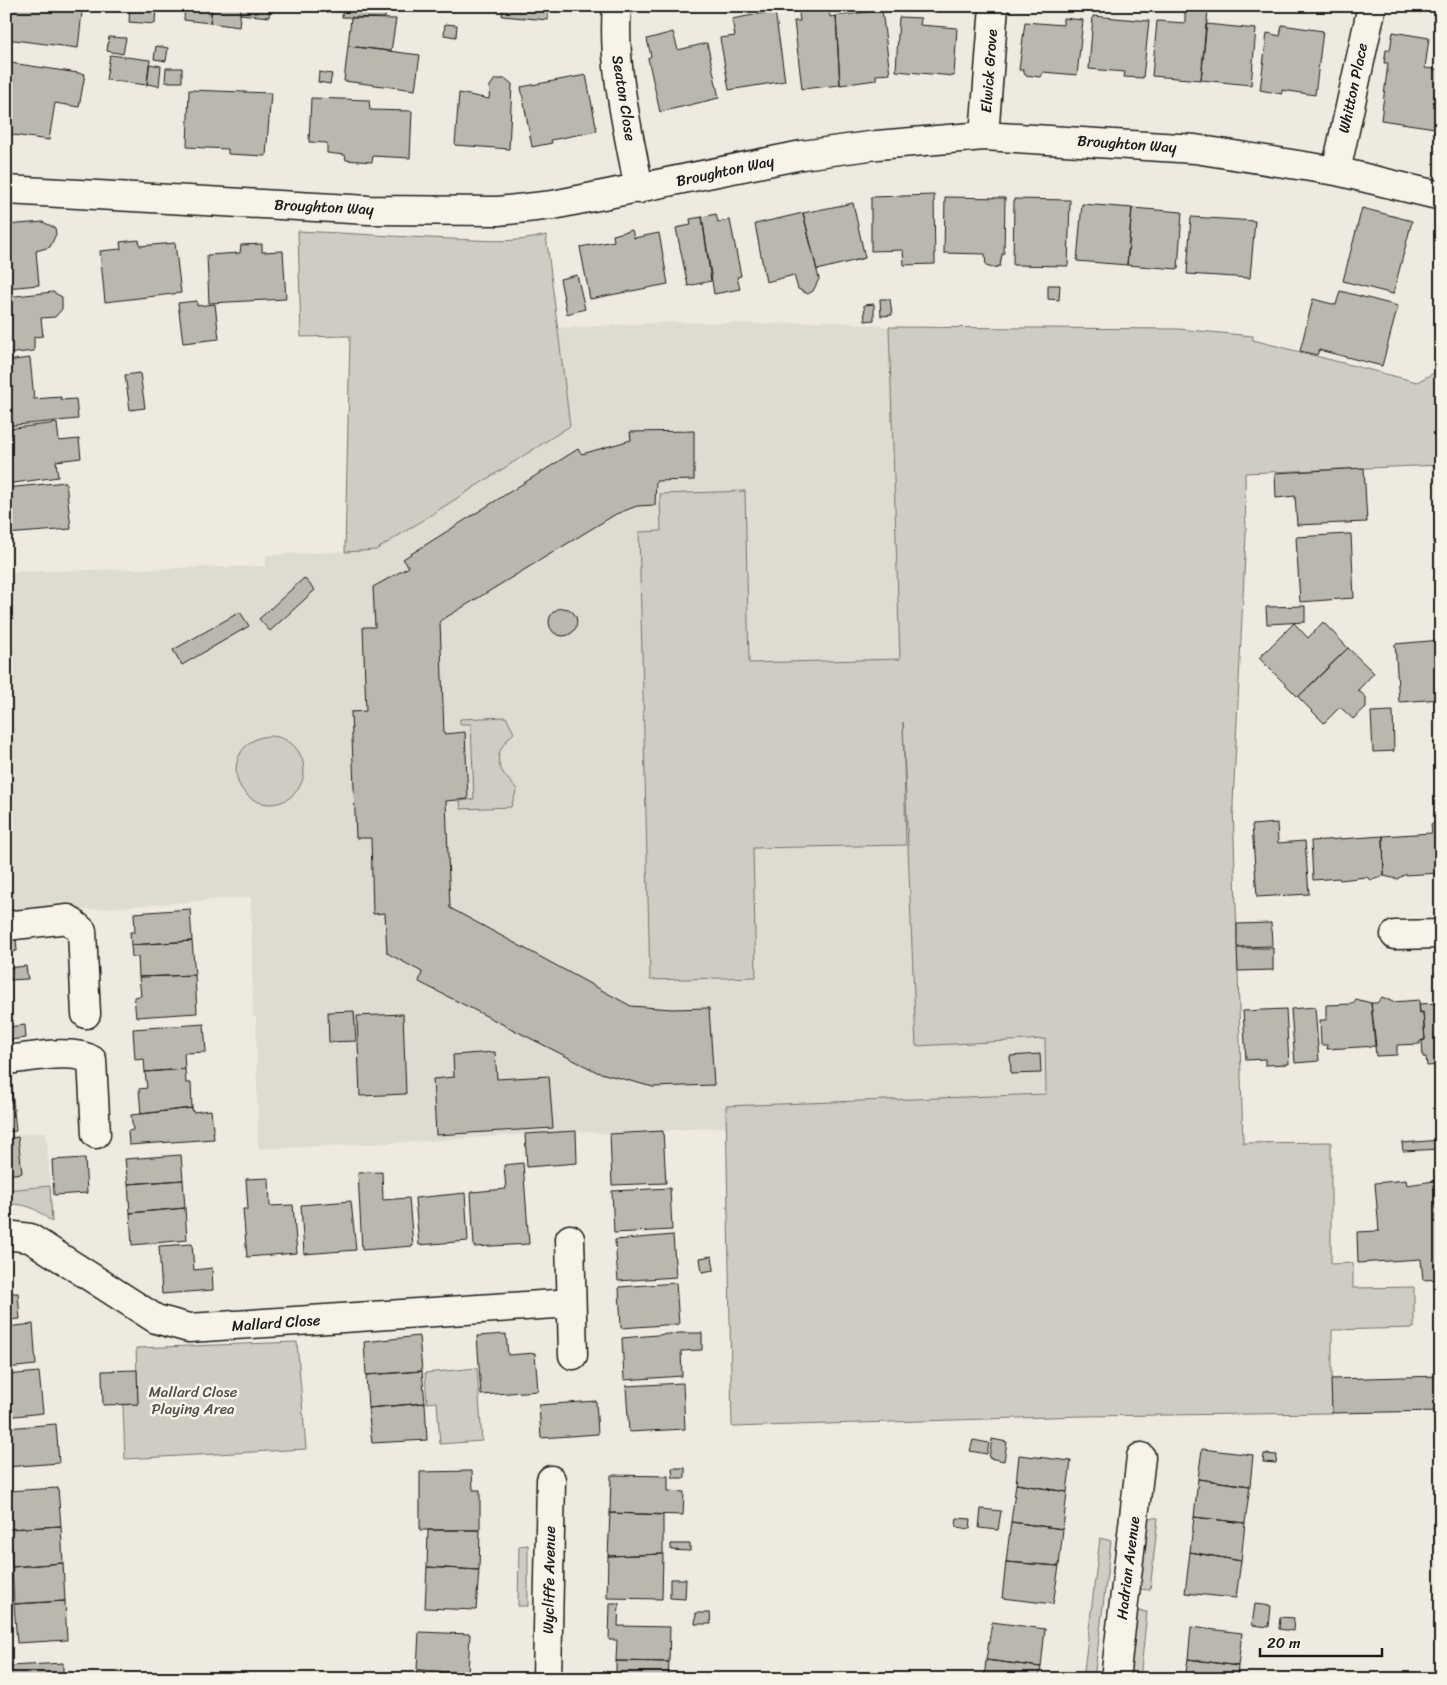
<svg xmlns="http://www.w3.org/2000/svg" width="1447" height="1685" font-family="Sriracha,sans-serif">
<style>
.built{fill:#dedbd1}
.green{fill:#cfccc3;stroke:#767470}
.building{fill:#bab7af;stroke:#1c1c1c}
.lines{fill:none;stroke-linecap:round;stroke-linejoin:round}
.street-casing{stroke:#1c1c1c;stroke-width:31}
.street{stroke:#f7f3e8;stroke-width:28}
.labels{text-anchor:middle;stroke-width:5;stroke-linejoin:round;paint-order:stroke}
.street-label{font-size:15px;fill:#1c1c1c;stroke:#f7f3e8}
.park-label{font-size:15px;fill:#52514e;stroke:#f7f3e8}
</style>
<rect width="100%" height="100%" fill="#eeeae0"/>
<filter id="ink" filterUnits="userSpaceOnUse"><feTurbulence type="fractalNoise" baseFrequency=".02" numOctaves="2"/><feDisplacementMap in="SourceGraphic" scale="10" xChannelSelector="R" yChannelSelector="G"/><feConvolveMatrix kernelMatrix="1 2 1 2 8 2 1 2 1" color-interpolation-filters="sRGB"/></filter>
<g filter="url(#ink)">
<path class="built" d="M827,321L889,327L1178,329L1253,336V340L1295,351L1245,473L1246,535L1233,804L1243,1143L1331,1142L1332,1413L1081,1416L732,1427L726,1127L610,1134L576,1131L413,1142L258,1149L256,1017H253L251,897L6,916V572L266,566V555L376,550L570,426L558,328L675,322L769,324Z
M46,1132L50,1186L6,1190V1136Z"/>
<path class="green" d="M298,231C349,233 400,237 451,239C484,240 513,244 546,235L570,426L376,550L345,552L350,336L301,337Z
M889,327L1178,329L1253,336V340L1417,382L1441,369V465L1245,473L1246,535L1233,804L1243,1143L1331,1142V1264L1353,1263V1288L1414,1287V1328L1332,1330V1413L1081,1416L732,1427L726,1106L1046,1094L1045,1039L916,1046L903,722L906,845L753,848L756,977L650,980L639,532L661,531L660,494L745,491L749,663L900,659Z
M506,717L514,733C490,755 496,768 517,789L511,807L461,809L460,801L474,799L471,724H460V719Z
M236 770a34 34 0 1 1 68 0a34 34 0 1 1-68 0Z
M50,1186L52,1222C35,1208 29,1204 6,1204V1190Z
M297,1342L306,1449L125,1459L123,1405L138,1404L136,1348Z
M477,1368L482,1441L440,1444L437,1402L427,1403L425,1373Z
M1145,1517L1158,1518L1150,1590L1138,1589Z
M1100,1538L1111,1541L1094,1679H1083Z
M528,1545V1606H518L519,1546Z
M1134,1611L1147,1612L1140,1679H1127Z"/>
<path class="building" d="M10,6H43L82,12L78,48L6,39Z
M130,6H156L155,24L129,22Z
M185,6H212L210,23L184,20Z
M212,6H241L239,27L210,23Z
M241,6H270L269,17L240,14Z
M343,6H386L385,18L342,17Z
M503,6H549L548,20L502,16Z
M798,6H829L830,17L836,16L840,85L802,89L794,21H800Z
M1189,6H1202L1208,11L1201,80L1152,76L1157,21L1185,23V12Z
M882,10L890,74L876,75V80L840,85L836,16Z
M775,11L785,81L729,90L720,38L735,36L732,19Z
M1093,16L1149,21L1143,78L1124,77L1125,72L1089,69Z
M899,17L921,18L920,25L957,28L954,76L896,71Z
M351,18L396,19L391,51L348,46Z
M1063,18L1083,20L1077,75L1043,72L1040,77L1025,75L1023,70H1019L1025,22L1063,25Z
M445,24L457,25L456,37L444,35Z
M1206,24L1256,29L1251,85L1201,80Z
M1282,25L1323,31L1315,95L1282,90V94L1260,90L1267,33L1280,36Z
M673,32L678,50L707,43L719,98L660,112L648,58L651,56L647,39Z
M1393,32L1429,38L1425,68L1441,70V92L1435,128L1381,120L1388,63H1384L1386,50H1390Z
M109,37L126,38L123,54L107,51Z
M156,46L168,48L166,61L154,59Z
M348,46L420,55L415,90L344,81Z
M110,55L150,60L147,85L106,80Z
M11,63L85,74L79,107L55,103L49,140L6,134V91Z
M149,64L161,66L159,86L147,84Z
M166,68H182V82H165Z
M319,72L332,74L330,84L318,82Z
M586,75L597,131L551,140L552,143L532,147L521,87Z
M495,79H506L512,84L509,149L455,145L459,93L489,99L490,86Z
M189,90L271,93L266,156L228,154V149L187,147Z
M311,98L369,100L370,110L412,111L410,158L373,156L372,162L346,160L345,155L327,153V143L309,142Z
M934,195L935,264L904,265L903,250L871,251V197Z
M945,197L1005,198L1004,255L1002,254L1000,266L993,268L986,266L985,254L944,253Z
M1014,199L1070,200L1068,266L1013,265Z
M853,203L865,258L817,270L803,213Z
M1082,204L1132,208L1127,265L1077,261Z
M1132,208L1182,212L1178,269L1127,265Z
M1362,208L1412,221L1393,294L1343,281Z
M803,213L819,279L813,291L808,294L798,289L794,275L766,282L755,224Z
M716,214L718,222L730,220L741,276L737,277L740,289L714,294L702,217Z
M702,217L711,281L688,286L676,228L691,225L690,219Z
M1191,217L1255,221L1250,278L1187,274Z
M43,222L55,228L56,234L50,247L36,251L39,285L6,288V225Z
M632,230L634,238L659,233L668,284L590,299L580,247L614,241L613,235Z
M139,240L140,246L175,243L181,293L105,302L100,251L121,249L120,242Z
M262,244V252L283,251L286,299L209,303L207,255L240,253L241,245Z
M577,275L585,309L567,314L560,279Z
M1048,285H1060L1059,300L1048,299Z
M1340,291L1398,306L1382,366L1319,350L1317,355L1300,351L1313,299L1336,305Z
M53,292L62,297V309L55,317L41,318L43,336L34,337V351L6,354V297Z
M880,299H890L892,315L881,316Z
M197,301V306L215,304L219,339L183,343L178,303Z
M874,304V320L865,321L864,305Z
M30,358L34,399L61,397V400L76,399L78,419L6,426V361Z
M140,373L145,408L130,410L125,375Z
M57,423L59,441L79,439L81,458L56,461L58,477L6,484V429Z
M694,431V480L656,481L655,505L637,506L616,514L440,621L444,734L465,732L468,799L446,801L450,908L631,1006L672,1009L709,1008L714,1085L653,1087L597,1072L419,982L422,972L387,953L385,913L373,914L371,838H356L351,712L366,711L363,627H375L373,587L409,567L403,559L578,449L582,454L631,440L630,432Z
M1364,468L1367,522L1297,525L1295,496L1276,498L1275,473Z
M66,482L71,529L6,534V488Z
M1347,534H1351L1354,598L1300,602L1296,537Z
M304,578L315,590L270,631L259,619Z
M1305,606V622L1267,624L1266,607Z
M549 622a14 14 0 1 1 28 0a14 14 0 1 1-28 0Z
M240,612L249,626L182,665L173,650Z
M1323,622L1348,648L1298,697L1259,658L1294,623L1308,638Z
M1441,640V699L1399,702L1395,644Z
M1348,648L1374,673L1358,690L1366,697V707L1353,719L1340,707L1324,723L1298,697Z
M1393,711L1394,751L1373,752L1371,712Z
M1277,823L1278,843L1305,841L1309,894L1257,897L1252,825Z
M1431,824H1441V873L1404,875L1397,879L1384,876L1383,836L1432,833Z
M1383,836L1384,876L1372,880L1366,877L1340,880L1339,878L1313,880L1311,841Z
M190,909L192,941L131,945L130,932H135L134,913Z
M1271,923L1272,946L1237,947V924Z
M16,938L17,951L6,952V939Z
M192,941L195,975L139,977L138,957H132L131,945Z
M1237,948H1273V970L1238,971Z
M26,966L28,979L10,980L8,968Z
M195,975L197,1013L136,1017L134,997L141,996L139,977Z
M1382,997L1393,1002L1419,1000L1420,1013L1423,1012L1425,1040L1420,1041V1044L1397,1045V1055L1376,1056L1371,1003H1377Z
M1356,999L1371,1003L1376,1046L1327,1049L1328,1045H1321L1320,1020H1326V1005L1353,1004Z
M1440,1003L1441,1065L1427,1066L1426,1057H1423L1422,1040H1425L1423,1012L1420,1013L1419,1004Z
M1315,1007L1319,1061L1295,1063L1291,1009Z
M1286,1009L1289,1064L1265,1065V1059L1246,1060L1243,1011Z
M354,1011L356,1041L329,1042L328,1012Z
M403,1014L406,1094L360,1096L357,1016Z
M204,1024L206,1052L184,1053L185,1069L145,1072L144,1059L135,1060L133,1029Z
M25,1025L26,1038L9,1040L8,1027Z
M495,1052L497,1079L549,1076L553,1128L436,1135L433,1079L454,1077L453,1055Z
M1040,1054L1041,1073L1011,1074L1010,1056Z
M185,1069L186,1083H191L192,1108L141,1114L139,1089L147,1088L145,1072Z
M6,1079H11L13,1101L6,1102Z
M13,1101L16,1131L6,1132V1102Z
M192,1108L193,1112L211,1110L214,1139L129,1145L128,1131L133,1130L131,1115Z
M576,1131L577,1163L527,1167L525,1134Z
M663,1131L666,1183L612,1185L610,1134Z
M18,1137L22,1173L6,1175V1139Z
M1441,1140V1149L1403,1151L1402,1143Z
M181,1155L183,1180L128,1184L125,1159Z
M85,1158L87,1193L54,1195L52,1160Z
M523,1163L529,1244L474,1247L471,1192L506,1189L504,1165Z
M382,1172L383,1200L409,1198L413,1246L362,1250L358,1173Z
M269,1178L270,1206L293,1205L297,1253L247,1257L243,1209H248L246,1179Z
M183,1180L185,1208L130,1213L128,1184Z
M1406,1180L1407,1185L1441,1180V1279L1423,1280L1421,1259L1358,1263L1357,1232L1379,1231L1375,1183Z
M670,1188L672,1230L614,1233L612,1191Z
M465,1193L468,1241L419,1245L415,1198Z
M351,1201L356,1250L304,1254L301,1205Z
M185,1208L187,1240L132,1245L130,1213Z
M673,1235L676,1277L618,1281L615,1240Z
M192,1244L194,1270L212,1268L213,1290L162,1294L159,1246Z
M712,1256L714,1270L702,1272L700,1258Z
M676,1283L679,1324L621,1328L619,1287Z
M6,1293H18L20,1319L6,1320Z
M33,1324L36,1365L6,1368V1327Z
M680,1333H702V1350L681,1351L682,1376L624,1380L622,1338Z
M506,1334L508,1355L535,1353L538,1391L481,1395L477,1336Z
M419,1336L422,1371L366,1375L364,1342Z
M137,1370L138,1404L103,1405L102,1371Z
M422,1371L425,1403L368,1408L366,1375Z
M39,1372L43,1413L6,1417V1375Z
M1441,1376V1411L1332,1413L1331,1379Z
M683,1383L685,1429L629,1432L626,1386Z
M596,1401L598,1434L541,1438L539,1405Z
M425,1403L427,1440L372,1443L368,1408Z
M56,1424L59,1463L6,1467V1428Z
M992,1439L1007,1442L1004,1461L989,1458Z
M973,1440L989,1443L987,1454L970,1451Z
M1202,1449L1253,1455L1250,1486L1198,1479Z
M1264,1454L1277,1455L1276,1463L1263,1462Z
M1019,1455L1071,1461L1067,1492L1016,1484Z
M672,1468H685V1478H673Z
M472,1471L473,1490H480V1530H420V1472Z
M611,1475L668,1476V1491L684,1492L683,1515L610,1513Z
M1198,1479L1250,1486L1245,1523L1194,1517Z
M1016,1484L1067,1492L1063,1529L1011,1522Z
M58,1488L61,1526L9,1529L7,1491Z
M981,1509L1001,1511L998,1530L979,1528Z
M610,1513L663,1515V1554L608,1556Z
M1194,1517L1245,1523L1241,1561L1190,1552Z
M957,1518L971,1519L970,1529L956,1527Z
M1011,1522L1063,1529L1059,1566L1006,1562Z
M61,1526L63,1563L12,1567L9,1529Z
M428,1530H480L479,1570L427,1567Z
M671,1544H690V1551L671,1550Z
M1190,1552L1241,1561L1236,1598L1185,1593Z
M663,1554L662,1599L607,1598L608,1556Z
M1006,1562L1059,1566L1053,1604L1002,1598Z
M63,1563L65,1601L14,1604L12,1567Z
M427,1567L479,1570L476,1610L425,1608Z
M670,1579H686L685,1599L670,1598Z
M65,1601L67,1640L17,1643L14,1604Z
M610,1603H619L618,1626L670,1627L669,1662L616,1661L617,1640H609Z
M1255,1604L1271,1606L1269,1627L1252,1625Z
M696,1613H710L711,1624H695Z
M1280,1617L1294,1618L1293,1631L1279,1629Z
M992,1622L1045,1629L1041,1667L986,1660Z
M1191,1627L1242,1633L1238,1666L1188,1659Z
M419,1632L470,1634L468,1673L417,1670Z
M1188,1659L1238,1666L1237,1679H1185Z
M986,1660L1041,1667L1039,1679H984Z
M616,1661L669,1662L668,1679H616Z
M63,1663V1679H12L11,1666Z
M417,1670L468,1673L467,1679H416Z"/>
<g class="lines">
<defs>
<path id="street" d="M617,6C612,67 628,129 639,189
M984,136L994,6
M1336,171L1372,6
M6,190L369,210L498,211L553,205L802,155L877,145L984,136L1195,149L1336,171L1441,196
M6,926L68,919L82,931L86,1014
M1395,935L1441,934
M6,1060C29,1058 73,1048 92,1060L96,1134
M6,1235L30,1238L156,1319L189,1328L571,1303
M570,1239L573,1355
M547,1679L551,1480
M1115,1679L1141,1457"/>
</defs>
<use href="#street" class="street-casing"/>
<use href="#street" class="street"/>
</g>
</g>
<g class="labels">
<g class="street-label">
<text transform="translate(989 71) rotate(-86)" y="5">Elwick Grove</text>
<text transform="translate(1353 88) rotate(-78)" y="5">Whitton Place</text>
<text transform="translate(624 98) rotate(81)" y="5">Seaton Close</text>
<text transform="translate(1127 144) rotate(4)" y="5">Broughton Way</text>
<text transform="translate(725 171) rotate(-12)" y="5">Broughton Way</text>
<text transform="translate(324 207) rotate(3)" y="5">Broughton Way</text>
<text transform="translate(276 1323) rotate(-4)" y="5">Mallard Close</text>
<text transform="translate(1128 1568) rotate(-83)" y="5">Hadrian Avenue</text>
<text transform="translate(549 1580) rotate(-89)" y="5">Wycliffe Avenue</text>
</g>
<g class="park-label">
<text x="193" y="1397">Mallard Close<tspan x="193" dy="17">Playing Area</tspan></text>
</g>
</g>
<rect width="1447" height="1685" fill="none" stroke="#f7f3e8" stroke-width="25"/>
<rect x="12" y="12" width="1422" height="1660" fill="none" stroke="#1c1c1c" stroke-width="2" filter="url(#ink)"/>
<path d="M1260 1648v8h122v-8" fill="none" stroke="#1c1c1c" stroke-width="2.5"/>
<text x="1267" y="1648" font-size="15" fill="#1c1c1c" stroke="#f7f3e8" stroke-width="4" paint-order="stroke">20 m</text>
</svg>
